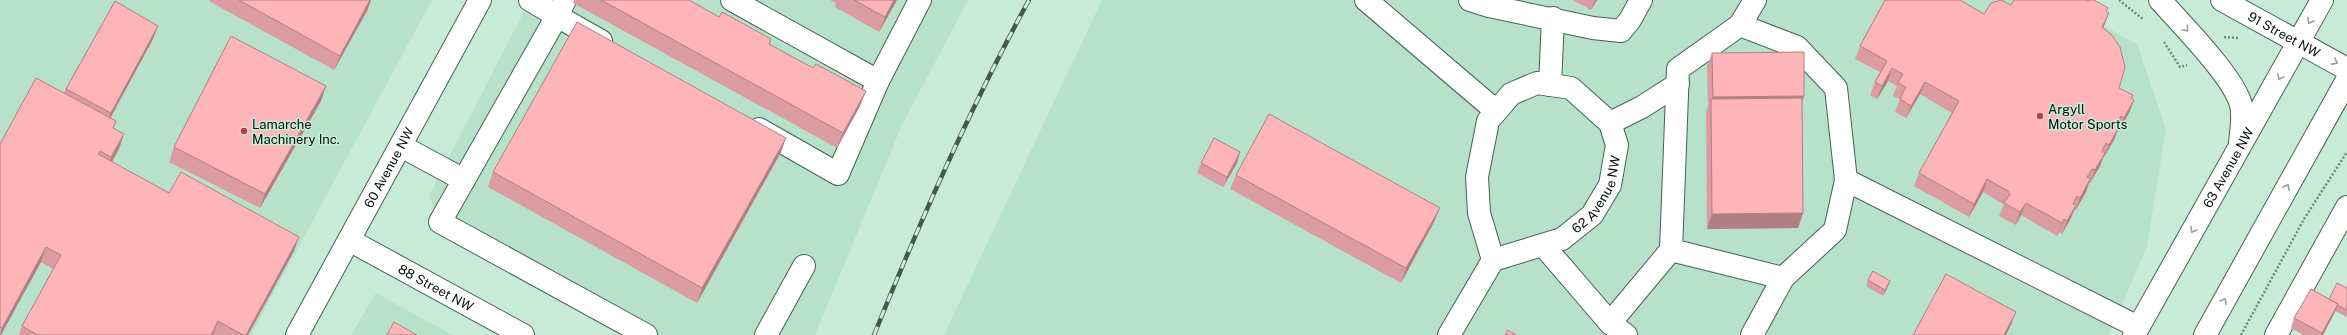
<svg xmlns="http://www.w3.org/2000/svg" width="2347" height="335" font-family="'Public Sans',sans-serif">
<style>
.built{fill:#b7e1c9}
.lines{fill:none;stroke-linecap:round;stroke-linejoin:round}
.minor-casing{stroke:#446352;stroke-width:24}
.major-casing{stroke:#446352;stroke-width:24}
.path{stroke:#6e8678;stroke-width:2.5;stroke-dasharray:2 2;stroke-linecap:butt}
.minor{stroke:#fff;stroke-width:22}
.major{stroke:#fff;stroke-width:22}
.rail-casing{stroke:#45584c;stroke-width:4.5}
.rail{stroke:#c8ebd7;stroke-width:3;stroke-dasharray:9;stroke-linecap:butt}
.wall{fill:#da9ca0}
.shaded-wall{fill:#b17f82}
.building{fill:#fdb5ba;stroke:#b17f82}
.oneway{stroke:#9b9f9d}
.poi-dot{fill:#c53551;stroke:#c8ebd7;stroke-width:1.5}
.labels{text-anchor:middle;stroke-width:3;stroke-linejoin:round;paint-order:stroke}
.street-label{font-size:13px;fill:#051009;stroke:#c8ebd7}
.poi-label{font-size:13px;fill:#051009;stroke:#c8ebd7;text-anchor:start}
</style>
<rect width="100%" height="100%" fill="#c8ebd7"/>
<path class="built" d="M0,0H432L251,335H0Z
M530,0H968L902,125L815,335H619L444,233L429,196Z
M1102,0H2057L2137,44L2166,129L2147,246L2109,335H944Z
M376,293L453,335H351Z"/>
<g class="lines">
<defs>
<g id="minor">
<path d="M530,0L557,16L440,222L646,335"/>
<path d="M565,0L557,16L601,41"/>
<path d="M732,0L878,81L920,0"/>
<path d="M1366,0L1496,111"/>
<path d="M1470,0L1489,6L1593,28L1621,31L1630,20L1641,0"/>
<path d="M1740,25L1678,69L1671,250L1783,278"/>
<path d="M1550,85L1553,18"/>
<path d="M1610,123L1642,107L1678,84"/>
<path d="M759,129L838,174L878,81"/>
<path d="M401,146L464,180"/>
<path d="M1846,180L2138,327"/>
<path id="s1" d="M349,240L523,335"/>
<path d="M1543,245L1610,323L1671,250"/>
<path d="M1610,323L1626,335"/>
<path id="s2" d="M297,335L480,0"/>
<path d="M766,335L804,266"/>
<path id="s3" d="M1449,335L1493,260L1562,239L1592,215L1610,185L1617,145L1610,123L1571,88L1537,83L1511,94L1488,121L1477,177L1479,213L1493,260"/>
<path d="M1752,335L1783,278L1835,230L1846,180L1836,88L1797,47L1740,25L1755,0"/>
<path d="M2276,335L2347,207"/>
</g>
<g id="major">
<path d="M2160,0C2181,24 2234,77 2241,105C2244,116 2241,131 2240,143"/>
<path id="s4" d="M2222,0L2347,69"/>
<path id="s5" d="M2134,335L2322,0"/>
<path d="M2205,335L2347,80"/>
</g>
</defs>
<use href="#minor" class="minor-casing"/>
<use href="#major" class="major-casing"/>
<path class="path" d="M2119,0L2143,19
M2224,37L2239,38
M2164,42L2180,67L2187,65
M2241,335L2304,219L2347,152"/>
<use href="#minor" class="minor"/>
<use href="#major" class="major"/>
<defs>
<path id="rail" d="M874,335C920,221 970,108 1029,0"/>
</defs>
<use href="#rail" class="rail-casing"/>
<use href="#rail" class="rail"/>
</g>
<path class="wall" d="M210,0H371L367,11L334,70L209,1Z
M574,0H689L719,17L771,39L769,44L860,106L837,148L573,3Z
M830,0H897L879,32L835,7L836,3Z
M1573,0H1597L1591,10Z
M2088,1L2108,8L2106,11L2104,26L2103,28L2119,88L2133,95L2132,98L2134,100L2129,113L2119,130H2118L2114,140L2104,157H2103L2100,166L2090,183H2089L2086,192L2075,211L2074,210L2071,218L2062,234L2059,232L2057,236L2021,215L2016,225L1999,216L2004,205L2003,204L1983,192L1969,217L1914,186L1919,173L1952,113L1920,94L1906,118L1895,112L1900,99L1893,96L1897,86L1888,81L1877,99L1870,95L1875,82L1880,72L1855,59L1860,46L1984,14L2011,5Z
M153,39L110,118L119,149L112,162L169,193L294,251L248,335H19L22,326L53,269L41,262L0,335V144L64,93L66,89Z
M1712,53L1804,96L1802,102L1803,213L1798,228L1707,229L1706,113L1708,106L1707,66Z
M321,101L260,208L169,162L174,147Z
M781,152L697,303L488,187L493,172Z
M1240,152L1237,163L1223,187L1197,173L1201,163Z
M1236,175L1434,222L1401,283L1230,189Z
M1868,280L1890,281L1888,286L1883,296L1866,286Z
M2347,288V317L2335,311L2323,335H2303L2291,328L2294,318Z"/>
<path class="shaded-wall" d="M370,0H371L367,11L334,70L340,56Z
M894,0H897L879,32L885,17Z
M1595,0H1597L1591,10Z
M2109,13L2104,26L2097,40L2102,27Z
M158,26L153,39L106,126L111,113Z
M1892,68L1888,81L1877,99L1882,86Z
M1925,82L1920,94L1906,118L1911,106Z
M326,86L321,101L260,208L265,194Z
M866,91L860,106L837,148L843,133Z
M1804,96L1800,109L1711,103L1713,97Z
M2134,100L2129,113L2119,130L2124,118Z
M2121,116L2117,129L2116,125Z
M2119,127L2114,140L2104,157L2109,145Z
M124,134L119,149L106,172L111,157Z
M786,138L781,152L697,303L702,288Z
M1240,152L1237,163L1223,187L1227,177Z
M2105,153L2100,166L2090,183L2095,170Z
M1987,179L1983,192L1969,217L1974,204Z
M2090,179L2086,192L2075,211L2080,198Z
M2026,203L2021,215L2016,225L2020,212Z
M2076,205L2071,218L2062,234L2067,221Z
M1440,208L1434,222L1401,283L1406,268Z
M1803,213L1798,228L1707,229L1712,214Z
M2064,219L2059,232L2057,236L2062,223Z
M299,237L294,251L248,335H246Z
M46,247L41,262L1,335H0L2,328Z
M1890,281L1888,286L1883,296L1885,290Z
M2338,304L2334,314L2323,335H2321Z
M2016,312L2011,325L2006,335H2004Z
M218,321L213,335H211Z"/>
<path class="building" d="M239,0H370L340,56Z
M601,0H689L719,17L722,12L771,39L769,44L813,68L816,64L866,91L843,133Z
M854,0H894L885,17Z
M1885,0H1960L1984,14L1991,3L2001,0L2011,5L2014,0H2086L2088,1L2089,0H2094L2108,8L2106,11L2109,13L2102,27L2112,35L2120,47L2125,67L2119,88L2133,95L2131,98L2134,100L2124,118L2121,116L2116,125L2119,127L2109,145L2106,143L2102,151L2105,153L2095,170L2092,169L2087,177L2090,179L2080,198L2077,196L2073,204L2076,205L2067,221L2064,219L2062,223L2026,203L2020,212L2004,203L2010,194L2008,191L1987,179L1974,204L1919,173L1959,101L1925,82L1911,106L1900,99L1906,87L1898,83L1903,74L1892,68L1882,86L1875,82L1887,61L1860,46Z
M115,1L158,26L111,113L66,89Z
M577,22L786,138L702,288L493,172Z
M231,36L326,86L265,194L174,147Z
M1804,52V96L1713,97L1712,53Z
M36,78L116,121L113,128L124,134L111,157L100,151L98,154L169,193L181,172L299,237L246,335H243L218,321L211,335H38L22,326L61,255L46,247L2,328L0,327V144Z
M1802,98L1803,213L1712,214L1711,99Z
M1269,114L1440,208L1406,268L1236,175Z
M1214,138L1240,152L1227,177L1201,163Z
M1873,271L1890,281L1885,290L1868,280Z
M1946,274L2016,312L2004,335H1913Z
M2337,283L2347,288V310L2337,305L2338,304L2329,299Z
M2311,289L2338,304L2322,333L2294,318Z
M394,322L417,335H387Z
M1508,330L1516,335H1505Z"/>
<defs><path id="oneway-chevron" d="M-2-3.5L2.5 0L-2 3.5" fill="none" stroke-width="1.6" stroke-linecap="round" stroke-linejoin="round"/></defs>
<g class="oneway">
<use href="#oneway-chevron" transform="translate(2310 21) rotate(119)"/>
<use href="#oneway-chevron" transform="translate(2186 29) rotate(49)"/>
<use href="#oneway-chevron" transform="translate(2335 62) rotate(28)"/>
<use href="#oneway-chevron" transform="translate(2280 77) rotate(119)"/>
<use href="#oneway-chevron" transform="translate(2287 187) rotate(-61)"/>
<use href="#oneway-chevron" transform="translate(2193 230) rotate(120)"/>
<use href="#oneway-chevron" transform="translate(2224 301) rotate(-61)"/>
</g>
<g class="poi-dot">
<circle cx="2040" cy="116" r="4"/>
<circle cx="244" cy="131" r="4"/>
</g>
<g class="labels">
<g class="street-label">
<text dy="5" stroke="none"><textPath href="#s4" startOffset="71">91 Street NW</textPath></text>
<text dy="5" stroke="none"><textPath href="#s2" startOffset="191">60 Avenue NW</textPath></text>
<text dy="5" stroke="none"><textPath href="#s5" startOffset="192">63 Avenue NW</textPath></text>
<text dy="5" stroke="none"><textPath href="#s3" startOffset="218">62 Avenue NW</textPath></text>
<text dy="5" stroke="none"><textPath href="#s1" startOffset="99">88 Street NW</textPath></text>
</g>
<g class="poi-label">
<text x="2048" y="114">Argyll<tspan x="2048" dy="15">Motor Sports</tspan></text>
<text x="252" y="129">Lamarche<tspan x="252" dy="15">Machinery Inc.</tspan></text>
</g>
</g>
</svg>
